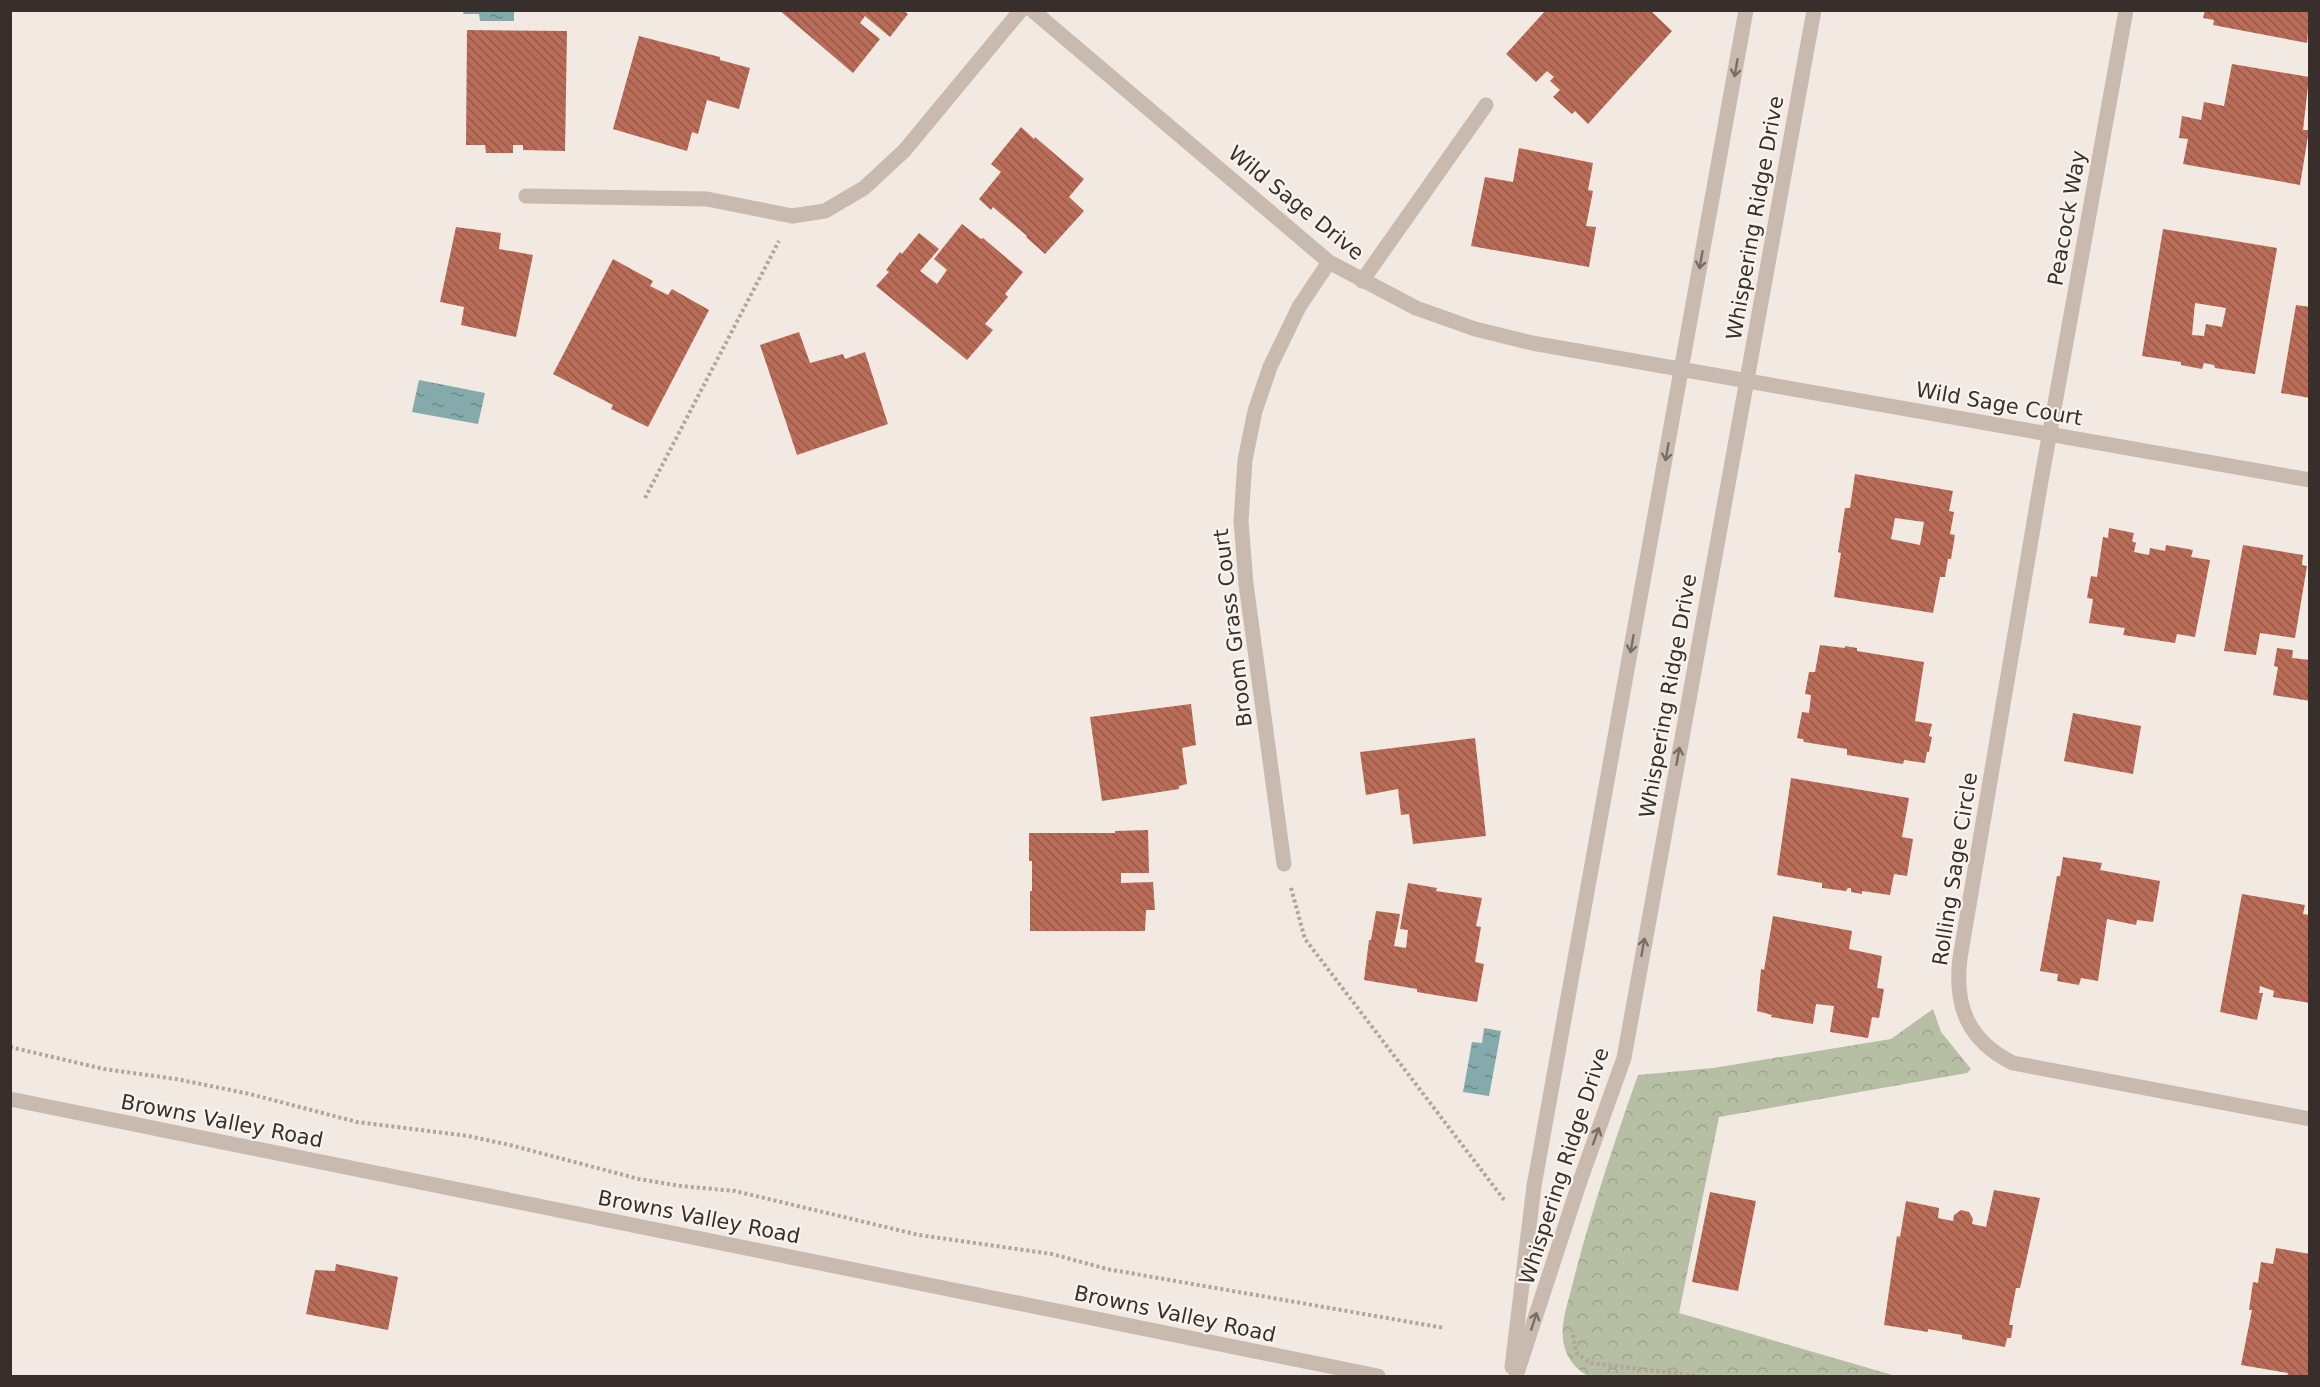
<svg xmlns="http://www.w3.org/2000/svg" width="2320" height="1387" font-family="'DejaVu Sans',sans-serif">
<style>
.park{fill:url(#park-crowns)}
.water{fill:url(#water-ripples)}
.building{fill:url(#building-back-hatch);fill-rule:evenodd}
.lines{fill:none;stroke-linecap:round;stroke-linejoin:round}
.path{stroke:#b4a499;stroke-width:4;stroke-dasharray:3 3;stroke-linecap:butt}
.lane{stroke:#c8baae;stroke-width:15}
.street{stroke:#c8baae;stroke-width:15}
.oneway{stroke:#796e66}
.labels{text-anchor:middle;stroke-width:4.5;stroke-linejoin:round;paint-order:stroke}
.street-label{font-size:21px;fill:#382f2c;stroke:#f9f3ee}
</style>
<defs>
<pattern id="park-crowns" width="20" height="18" patternUnits="userSpaceOnUse" patternTransform="scale(1.5)"><rect width="20" height="18" fill="#b6bfa3"/><path d="M2 6a3 3 0 1 1 6 0M12 15a3 3 0 1 1 6 0" fill="none" stroke="#9da48c"/></pattern>
<pattern id="water-ripples" width="26" height="14" patternUnits="userSpaceOnUse" patternTransform="scale(1.5)"><rect width="26" height="14" fill="#84aaab"/><path d="M2 4q2-2 4 0t4 0M15 11q2-2 4 0t4 0" fill="none" stroke="#6d8b8b"/></pattern>
<pattern id="building-back-hatch" width="6" height="6" patternUnits="userSpaceOnUse" patternTransform="scale(1.5)"><rect width="6" height="6" fill="#b96d58"/><path d="M-1 5l2 2M0 0l6 6M5-1l2 2" fill="none" stroke="#975a49"/></pattern>
</defs>
<rect width="100%" height="100%" fill="#f1e9e2"/>
<path class="park" d="M1933,1009L1941,1032L1971,1069L1967,1073L1719,1117L1679,1313L1896,1376H1588C1576,1369 1567,1359 1564,1345C1559,1324 1569,1301 1573,1282C1591,1212 1614,1143 1638,1075L1713,1068L1891,1039Z"/>
<path class="water" d="M464,11H514V21H480L479,14H463Z
M419,380L485,393L478,424L412,412Z
M1484,1028L1501,1031L1489,1096L1463,1092L1472,1042L1482,1043Z"/>
<path class="building" d="M779,10H903L908,14L890,37L865,16L860,23L880,39L853,73Z
M1546,10H1650L1672,31L1588,124L1575,111L1572,114L1553,97L1560,90L1550,81L1554,77L1547,71L1536,82L1506,54Z
M2205,10H2310L2307,43L2213,25L2214,20L2203,18Z
M467,30L567,31L565,151L523,150V145H513V153H486L485,145H466Z
M639,36L720,57V60L750,68L739,109L707,100L698,134L692,132L687,151L613,129Z
M2232,64L2309,77L2303,130H2309L2300,185L2183,164L2188,139L2179,138L2182,116L2201,120L2204,102L2224,106Z
M1021,127L1034,139L1035,137L1084,179L1069,197L1084,211L1045,254L1026,237L1027,236L993,207L991,210L979,199L1001,172L991,164Z
M1519,148L1593,163L1588,190L1593,191L1586,226L1596,227L1589,267L1471,246L1485,177L1513,182Z
M962,224L981,239L983,238L1023,272L1005,294L1008,297L985,324L993,330L967,360L876,286L889,272L886,270L900,252L902,254L919,233L939,249L920,271L937,284L947,270L934,259Z
M456,227L501,233L499,249L533,255L516,337L461,325L464,307L440,302Z
M2163,229L2277,248L2255,374L2215,368L2214,365L2204,363L2202,369L2181,365V362L2142,356ZM2195,303L2226,308L2222,327L2206,324L2204,336L2192,335Z
M613,259L653,281L650,286L668,295L672,289L709,310L648,427L611,409L613,405L553,374Z
M2296,305L2310,307V398L2281,393Z
M799,332L810,363L843,354L845,359L865,352L888,424L797,455L760,345Z
M1855,474L1953,491L1949,511L1954,512L1950,534L1955,535L1951,559H1948L1945,577H1940L1933,613L1834,597L1841,553L1838,552L1845,508H1850ZM1895,518L1924,522L1920,545L1891,539Z
M2109,528L2134,533L2132,541L2136,543L2134,552L2149,555L2150,548L2165,551L2166,545L2193,550L2191,557L2210,560L2195,637L2177,634L2175,643L2123,635L2125,628L2089,623L2093,599L2087,598L2091,576L2097,577L2103,537L2108,538Z
M2243,545L2303,555L2302,565L2307,566L2295,638L2260,633L2256,655L2224,651Z
M1820,645L1845,648V646L1857,648V651L1924,662L1915,721L1932,724L1929,736L1932,737L1929,752H1927L1925,763L1904,760L1903,764L1847,755V749L1804,742L1803,739L1797,738L1802,712L1809,713L1811,695L1805,694L1809,672H1815Z
M2277,648L2293,650L2292,658L2310,660V701L2273,695L2278,667L2274,666Z
M1191,704L1196,745L1182,748L1187,784L1179,786V789L1102,801L1090,717Z
M2073,713L2141,726L2133,774L2064,761Z
M1475,738L1486,836L1413,844L1409,814L1401,815L1398,789L1366,795L1360,752Z
M1791,778L1909,798L1902,837L1913,839L1907,876L1894,874L1890,895L1862,891V894L1851,892V888H1848L1846,891L1822,888V883L1777,875Z
M1148,830L1149,873H1121V883L1153,882L1155,910H1146L1145,931H1030V891H1032V861H1029V833H1115V831Z
M2063,857L2102,863L2100,870L2160,881L2153,922L2137,920L2136,925L2107,919L2098,981L2081,978L2079,985L2057,981L2058,974L2040,971L2057,876H2060Z
M1408,883L1437,888L1436,891L1482,898L1476,926L1481,927L1475,962L1484,964L1477,1002L1417,992V989L1364,980L1369,940H1371L1376,911L1400,914L1394,946L1406,948L1408,930L1400,929Z
M2242,894L2305,905L2303,914L2310,915V1003L2273,997L2274,991L2260,986L2259,993H2263L2257,1020L2220,1012Z
M1773,916L1852,931L1849,949L1882,956L1877,988L1884,989L1879,1018L1872,1017L1868,1038L1830,1032L1834,1006L1816,1004L1813,1024L1771,1017L1772,1015L1757,1011L1761,969L1764,970Z
M1994,1190L2040,1198L2020,1288H2016L2009,1325H2013L2011,1338H2007L2005,1347L1962,1339V1335L1928,1329V1332L1884,1325L1897,1236L1900,1237L1906,1201L1939,1208L1938,1218L1953,1221L1954,1215L1961,1210L1969,1212L1973,1219L1972,1224L1986,1227Z
M1710,1192L1756,1201L1738,1291L1692,1282Z
M2276,1248L2310,1254L2308,1281H2310V1376H2287L2288,1373L2241,1365L2252,1310H2249L2253,1282L2258,1283L2261,1262L2273,1264Z
M336,1264L398,1277L388,1330L306,1314L315,1270L335,1271Z"/>
<g class="lines">
<path class="path" d="M645,498L779,241
M1291,888L1305,939L1505,1201
M10,1047L104,1069L176,1079L250,1094L357,1122L468,1136L510,1145L639,1179L681,1186L735,1191L919,1235L1052,1254L1107,1269L1444,1328
M1573,1335L1576,1353L1591,1363L1696,1376"/>
<path class="lane" d="M526,196L707,199L792,216
M1362,281L1486,105"/>
<path class="street" d="M1032,10L1329,262L1416,308L1475,329L1532,343L2310,480
M2126,10L2041,481L1960,958C1954,1006 1968,1041 2013,1063L2310,1119
M792,216L825,211L864,188L904,151L1021,10
M1284,864L1246,584L1241,521L1245,460L1255,411L1270,367L1299,307L1329,262
M10,1099L1378,1376
M1512,1367L1534,1186L1746,10
M1516,1376L1580,1181L1624,1058L1814,10"/>
</g>
<defs><path id="oneway-shaft" d="M-6 0H5M1.5-3L5.5 0L1.5 3" fill="none" stroke-width="1.6" stroke-linecap="round" stroke-linejoin="round" transform="scale(1.5)"/></defs>
<g class="oneway">
<use href="#oneway-shaft" transform="translate(1736 68) rotate(100)"/>
<use href="#oneway-shaft" transform="translate(1701 260) rotate(100)"/>
<use href="#oneway-shaft" transform="translate(1667 452) rotate(100)"/>
<use href="#oneway-shaft" transform="translate(1632 644) rotate(100)"/>
<use href="#oneway-shaft" transform="translate(1678 756) rotate(-80)"/>
<use href="#oneway-shaft" transform="translate(1643 947) rotate(-80)"/>
<use href="#oneway-shaft" transform="translate(1596 1136) rotate(-70)"/>
<use href="#oneway-shaft" transform="translate(1534 1321) rotate(-72)"/>
</g>
<g class="labels">
<g class="street-label">
<text transform="translate(1296 203) rotate(39)" y="7">Wild Sage Drive</text>
<text transform="translate(1755 218) rotate(-80)" y="7">Whispering Ridge Drive</text>
<text transform="translate(2067 218) rotate(-80)" y="7">Peacock Way</text>
<text transform="translate(1999 404) rotate(10)" y="7">Wild Sage Court</text>
<text transform="translate(1233 628) rotate(-97)" y="7">Broom Grass Court</text>
<text transform="translate(1668 696) rotate(-80)" y="7">Whispering Ridge Drive</text>
<text transform="translate(1955 869) rotate(-81)" y="7">Rolling Sage Circle</text>
<text transform="translate(222 1121) rotate(11)" y="7">Browns Valley Road</text>
<text transform="translate(1564 1166) rotate(-72)" y="7">Whispering Ridge Drive</text>
<text transform="translate(699 1217) rotate(11)" y="7">Browns Valley Road</text>
<text transform="translate(1175 1314) rotate(12)" y="7">Browns Valley Road</text>
</g>
</g>
<rect width="2320" height="1387" fill="none" stroke="#382f2c" stroke-width="24"/>
</svg>
